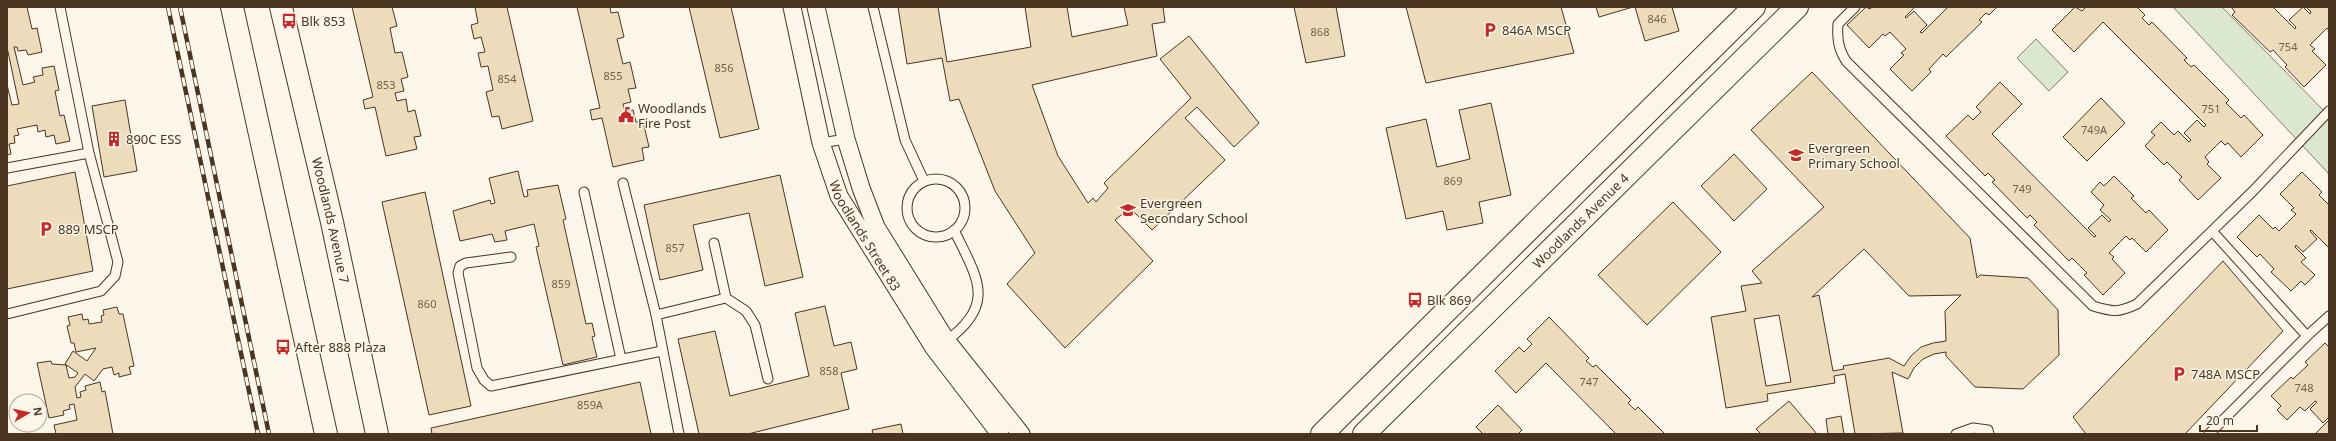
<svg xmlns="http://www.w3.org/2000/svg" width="2336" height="441" font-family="'Noto Sans',sans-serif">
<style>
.green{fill:#dce7d0;stroke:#887966}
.building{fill:#ecdcbc;stroke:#4a3520;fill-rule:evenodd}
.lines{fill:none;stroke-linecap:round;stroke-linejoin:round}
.lane-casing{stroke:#4a3520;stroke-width:11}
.street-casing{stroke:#4a3520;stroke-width:19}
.secondary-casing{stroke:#4a3520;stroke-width:24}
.primary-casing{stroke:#4a3520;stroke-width:24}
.lane{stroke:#fbf6e9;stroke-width:9}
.street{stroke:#fbf6e9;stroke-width:17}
.secondary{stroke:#fbf6e9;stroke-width:22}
.primary{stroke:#fbf6e9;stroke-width:22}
.rail-casing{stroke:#4a3520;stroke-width:4.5}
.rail{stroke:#fbf6e9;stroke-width:3;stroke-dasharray:9;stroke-linecap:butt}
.labels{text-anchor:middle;stroke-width:3;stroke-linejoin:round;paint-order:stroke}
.number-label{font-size:11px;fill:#725f47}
.poi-label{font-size:13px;fill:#4a3520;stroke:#fbf6e9;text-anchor:start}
.street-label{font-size:13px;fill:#4a3520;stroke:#fbf6e9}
</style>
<rect width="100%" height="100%" fill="#fbf6e9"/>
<path class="green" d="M2173,7H2222L2329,116V174Z
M2036,39L2068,72L2049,91L2017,58Z"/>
<path class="building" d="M7,7H27L32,29L37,28L42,52L28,55L26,50L18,51L17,47H14L23,85L35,82L33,77L43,75L42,68L54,66L59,90L55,91L60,116L64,115L70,141L56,144L54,135L46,137L45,130L38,132L37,125L17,129L19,135L14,136L15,143L9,144L11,154L7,155V85L12,105L19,104L7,47Z
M352,7H392L397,26L390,28L395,53L402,52L408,77L401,79L404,91L395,93L397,101L406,99L408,112L415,110L421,136L414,137L417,149L386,156L375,107L365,109L363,100L373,97Z
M475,7H507L533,121L502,129L499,116L492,117L486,92L493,90L488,66L481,67L478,53L485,52L481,37L474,39L471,25L478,23Z
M577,7H610L611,13L618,12L624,37L617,39L623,64L630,62L636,88L628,89L631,102L623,104L625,112L633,110L636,122L643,121L649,147L642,148L644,160L613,167L602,118L592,120L590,110L600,108Z
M689,7H731L759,129L720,138Z
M898,7H938L947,62L1031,47L1025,7H1067L1072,37L1128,25L1124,7H1163L1165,22L1152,24L1157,56L1032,85L1058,156L1088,203L1093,198L1096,202L1108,188L1104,183L1191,98L1160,59L1189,36L1259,123L1234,147L1197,107L1185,118L1225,160L1152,230L1130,208L1115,220L1153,261L1065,348L1007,284L1035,253L995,191L959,99L950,101L942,58L907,64Z
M1294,7H1336L1345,56L1306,63Z
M1406,7H1561L1574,53L1426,83Z
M1596,7H1633L1599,17Z
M1635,7H1672L1679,31L1645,41Z
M1866,7L1870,9L1872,7H1915L1905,17L1906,18L1914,11L1927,25L1920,32L1922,33L1948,7H1997L1989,15L1986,13L1979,20L1982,22L1946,57L1943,54L1929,69L1931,72L1912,91L1890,69L1904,55L1901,53L1906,49L1890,32L1885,36L1883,34L1869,48L1847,25Z
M2075,7L2082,11L2086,7H2137L2145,15L2142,18L2149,25L2152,22L2187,58L2184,60L2191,67L2194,65L2229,100L2226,103L2241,118L2244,115L2263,135L2241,157L2228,143L2225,145L2221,141L2205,157L2209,162L2207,164L2221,178L2198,200L2179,180L2182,177L2167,162L2164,165L2145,146L2155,135L2151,132L2161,122L2174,135L2178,131L2189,142L2191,140L2184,133L2197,120L2204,127L2206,125L2103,22L2074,52L2052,30Z
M2231,7H2273L2295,29L2296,27L2289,20L2303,7L2310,14L2311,12L2306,7H2329V30L2327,28L2310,45L2315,49L2312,51L2326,65L2304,87L2285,67L2287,65L2273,50L2270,52L2232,15L2235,12Z
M1812,72L1970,238L1977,278L1980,275L2028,278L2058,310L2059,355L2023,389L1975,387L1946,356V352L1934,354L1923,359L1914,368L1908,379L1892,372L1903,433L1852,434H1855L1845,374L1834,376L1835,383L1767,394L1768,401L1726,408L1711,317L1746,311L1741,286L1762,283L1752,271L1824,207L1751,130ZM1864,249L1909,296L1961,295L1945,311L1946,341L1933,343L1921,347L1911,356L1904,366L1889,358L1843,366L1844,369L1833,371L1819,295L1812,297ZM1779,315L1791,382L1766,386L1754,319Z
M2000,82L2022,104L1992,134L2094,237L2096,236L2088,228L2102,215L2109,222L2111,220L2100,210L2104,205L2091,192L2100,182L2104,186L2114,176L2134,196L2131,198L2146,213L2149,210L2168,230L2146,252L2132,238L2130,240L2126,236L2109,253L2114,257L2112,259L2125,273L2103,295L2084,275L2087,273L2072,258L2069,261L2034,225L2037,222L2030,215L2027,218L1992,182L1995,180L1988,173L1985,176L1946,136L1968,115L1973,120L1981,112L1976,107Z
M2101,98L2125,123L2087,161L2063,137Z
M125,100L137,171L104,177L92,106Z
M1491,103L1511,195L1479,202L1483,223L1447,230L1443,211L1406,219L1386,128L1426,119L1437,167L1470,159L1459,110Z
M1734,154L1767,189L1734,221L1701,186Z
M518,171L524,197L528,196L527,190L558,185L566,219L563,220L586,324L592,323L595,336L592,337L597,357L563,365L536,247L539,246L534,224L505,231L507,240L495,242L492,234L460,241L453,211L490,200L491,204L495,203L489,178Z
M75,172L93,271L7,289V186Z
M2302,172L2322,192L2319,195L2329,205V248L2311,230L2310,231L2317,239L2303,252L2296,245L2295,247L2306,258L2301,262L2315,275L2305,285L2301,281L2291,291L2271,272L2274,269L2260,254L2257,257L2237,237L2259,215L2273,229L2275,227L2279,231L2296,214L2291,210L2294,208L2280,194Z
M780,175L803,277L765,286L749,213L693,225L703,270L660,280L644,205Z
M425,192L471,406L429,415L382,202Z
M1673,202L1721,252L1647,325L1598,275Z
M2223,261L2283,331L2185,434H2086L2073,417Z
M825,306L834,346L851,342L857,369L841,373L849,409L748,434H699L678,339L715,331L730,396L809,376L795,313Z
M117,307L119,314H123L134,366L129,367L131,374L119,377V373L114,375L112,367L103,369L94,381L85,374L75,387L77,398L81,397L80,392L86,390L85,386L100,382L102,392L105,391L113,434H56L54,425L77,420L74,404L69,405L70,409L63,411L64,415L49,418L37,363L51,361L52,364L66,365L69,378L75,377L78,373L65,364L73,351L87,361L96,348L76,352L74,343H71L67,326L70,325L68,317L82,314L83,320L88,319L89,324L102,322L101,316L104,315L103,310Z
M1549,317L1589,358L1586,361L1593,367L1596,365L1631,400L1628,403L1635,410L1638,407L1665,434H1616L1546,363L1516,393L1495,371L1519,347L1524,352L1532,344L1527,339Z
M2325,343L2329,347V417L2323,423L2310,409L2317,402L2315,401L2305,411L2300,407L2287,420L2277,410L2281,406L2271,396L2291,377L2293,379L2308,365L2305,362Z
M640,382L651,434H432L431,428Z
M1789,401L1817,434H1761L1756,429Z
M1498,405L1522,430L1518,434H1483L1476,427Z
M1841,416L1844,434H1828L1826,419Z
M2329,420V434H2315Z
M901,424L903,434H873L872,430Z"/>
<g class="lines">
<defs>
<path id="lane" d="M873,7L905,140L924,181
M1855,7L1838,24C1837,38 1838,48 1846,61L2093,306C2113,312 2118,313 2137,304L2253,191L2329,111
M821,143L846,139
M7,168L89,153
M907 208a29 29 0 1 1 58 0a29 29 0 1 1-58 0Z
M623,183L656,315L679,434
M584,192L621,359
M714,243L726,298L746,311L755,325L768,379
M511,257L466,263L460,266L458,273L477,368L484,380L491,386L662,351
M7,314L101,291L115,276L118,262L89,153L60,7
M656,315L726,298
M2307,336L2329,316
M945,342C998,304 977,278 954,230
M1956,434L1973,428L1988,430L1989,434
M2209,434L2307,336L2212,231"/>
<g id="street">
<path id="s1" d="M792,7L821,143L839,196L934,348L1000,434"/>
<path d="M816,7L846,139L861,188L876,227L946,340L1021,434"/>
</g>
<g id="secondary">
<path d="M1322,434L1754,7"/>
<path id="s2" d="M1364,434L1797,7"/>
</g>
<g id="primary">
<path d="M232,7L326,434"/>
<path id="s3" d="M281,7L332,222L377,434"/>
</g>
</defs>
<use href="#lane" class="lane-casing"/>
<use href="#street" class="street-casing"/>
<use href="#secondary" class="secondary-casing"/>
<use href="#primary" class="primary-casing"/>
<use href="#lane" class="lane"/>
<use href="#street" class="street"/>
<use href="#secondary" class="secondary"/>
<use href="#primary" class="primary"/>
<defs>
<path id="rail" d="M168,7L258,434
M180,7L269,434"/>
</defs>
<use href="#rail" class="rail-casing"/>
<use href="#rail" class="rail"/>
</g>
<defs>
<symbol id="bus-bare" viewBox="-9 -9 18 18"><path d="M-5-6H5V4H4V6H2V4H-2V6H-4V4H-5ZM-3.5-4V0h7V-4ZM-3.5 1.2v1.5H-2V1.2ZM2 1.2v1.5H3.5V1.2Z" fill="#c62828" stroke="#fbf6e9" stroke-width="2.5" paint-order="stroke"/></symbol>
<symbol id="parking-bare" viewBox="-9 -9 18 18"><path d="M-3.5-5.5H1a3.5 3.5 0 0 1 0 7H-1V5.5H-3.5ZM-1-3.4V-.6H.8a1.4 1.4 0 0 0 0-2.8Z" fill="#c62828" stroke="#fbf6e9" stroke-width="2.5" paint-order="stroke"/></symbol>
<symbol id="civic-bare" viewBox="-9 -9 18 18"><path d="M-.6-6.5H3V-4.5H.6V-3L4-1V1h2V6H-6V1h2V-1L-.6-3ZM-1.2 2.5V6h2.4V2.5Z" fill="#c62828" stroke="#fbf6e9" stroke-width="2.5" paint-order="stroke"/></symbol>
<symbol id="building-bare" viewBox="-9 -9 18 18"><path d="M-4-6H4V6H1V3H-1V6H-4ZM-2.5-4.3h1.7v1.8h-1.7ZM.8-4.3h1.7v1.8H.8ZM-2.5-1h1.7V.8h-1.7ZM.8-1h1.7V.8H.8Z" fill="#c62828" stroke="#fbf6e9" stroke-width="2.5" paint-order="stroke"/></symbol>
<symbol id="school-bare" viewBox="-9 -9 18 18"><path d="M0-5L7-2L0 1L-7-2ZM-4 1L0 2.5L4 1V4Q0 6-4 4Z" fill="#c62828" stroke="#fbf6e9" stroke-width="2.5" paint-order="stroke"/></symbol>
</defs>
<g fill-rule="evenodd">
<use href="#bus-bare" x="278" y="10" width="22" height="22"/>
<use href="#parking-bare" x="1479" y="19" width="22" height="22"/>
<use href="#civic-bare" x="615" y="104" width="22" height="22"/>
<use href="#building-bare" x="103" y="128" width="22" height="22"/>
<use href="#school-bare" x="1785" y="144" width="22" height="22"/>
<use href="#school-bare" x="1117" y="199" width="22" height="22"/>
<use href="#parking-bare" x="35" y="218" width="22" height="22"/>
<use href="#bus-bare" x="1404" y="289" width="22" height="22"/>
<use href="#bus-bare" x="272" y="336" width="22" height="22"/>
<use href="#parking-bare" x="2168" y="363" width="22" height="22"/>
</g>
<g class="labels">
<g class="number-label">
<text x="1657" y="23">846</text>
<text x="1320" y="36">868</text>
<text x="2288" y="51">754</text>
<text x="724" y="72">856</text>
<text x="613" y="80">855</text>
<text x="507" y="83">854</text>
<text x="386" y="89">853</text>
<text x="2211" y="113">751</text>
<text x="2094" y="134">749A</text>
<text x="1453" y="185">869</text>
<text x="2022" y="193">749</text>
<text x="675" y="252">857</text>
<text x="561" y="288">859</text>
<text x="427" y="308">860</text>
<text x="829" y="375">858</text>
<text x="1589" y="386">747</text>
<text x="2304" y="392">748</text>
<text x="590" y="409">859A</text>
</g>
<g class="poi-label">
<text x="301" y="26">Blk 853</text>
<text x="1502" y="35">846A MSCP</text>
<text x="638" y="113">Woodlands<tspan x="638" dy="15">Fire Post</tspan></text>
<text x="126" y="144">890C ESS</text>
<text x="1808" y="153">Evergreen<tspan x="1808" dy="15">Primary School</tspan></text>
<text x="1140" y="208">Evergreen<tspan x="1140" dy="15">Secondary School</tspan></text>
<text x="58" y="234">889 MSCP</text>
<text x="1427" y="305">Blk 869</text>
<text x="295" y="352">After 888 Plaza</text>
<text x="2191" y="379">748A MSCP</text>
</g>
<g class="street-label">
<text dy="5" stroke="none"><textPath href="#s3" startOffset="219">Woodlands Avenue 7</textPath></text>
<text dy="5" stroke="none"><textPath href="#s2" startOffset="304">Woodlands Avenue 4</textPath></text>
<text dy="5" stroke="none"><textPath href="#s1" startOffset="242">Woodlands Street 83</textPath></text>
</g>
</g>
<rect width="2336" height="441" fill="none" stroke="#4a3520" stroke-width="16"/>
<g transform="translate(28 413) rotate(81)"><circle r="19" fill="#fbf6e9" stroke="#b4a999"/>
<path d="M0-3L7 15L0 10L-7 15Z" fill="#c62828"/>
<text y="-6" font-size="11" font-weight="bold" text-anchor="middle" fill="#4a3520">N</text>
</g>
<path d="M2200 425v6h57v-6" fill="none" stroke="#4a3520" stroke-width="2"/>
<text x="2206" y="425" font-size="12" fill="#4a3520" stroke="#fbf6e9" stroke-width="3" paint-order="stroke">20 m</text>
</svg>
